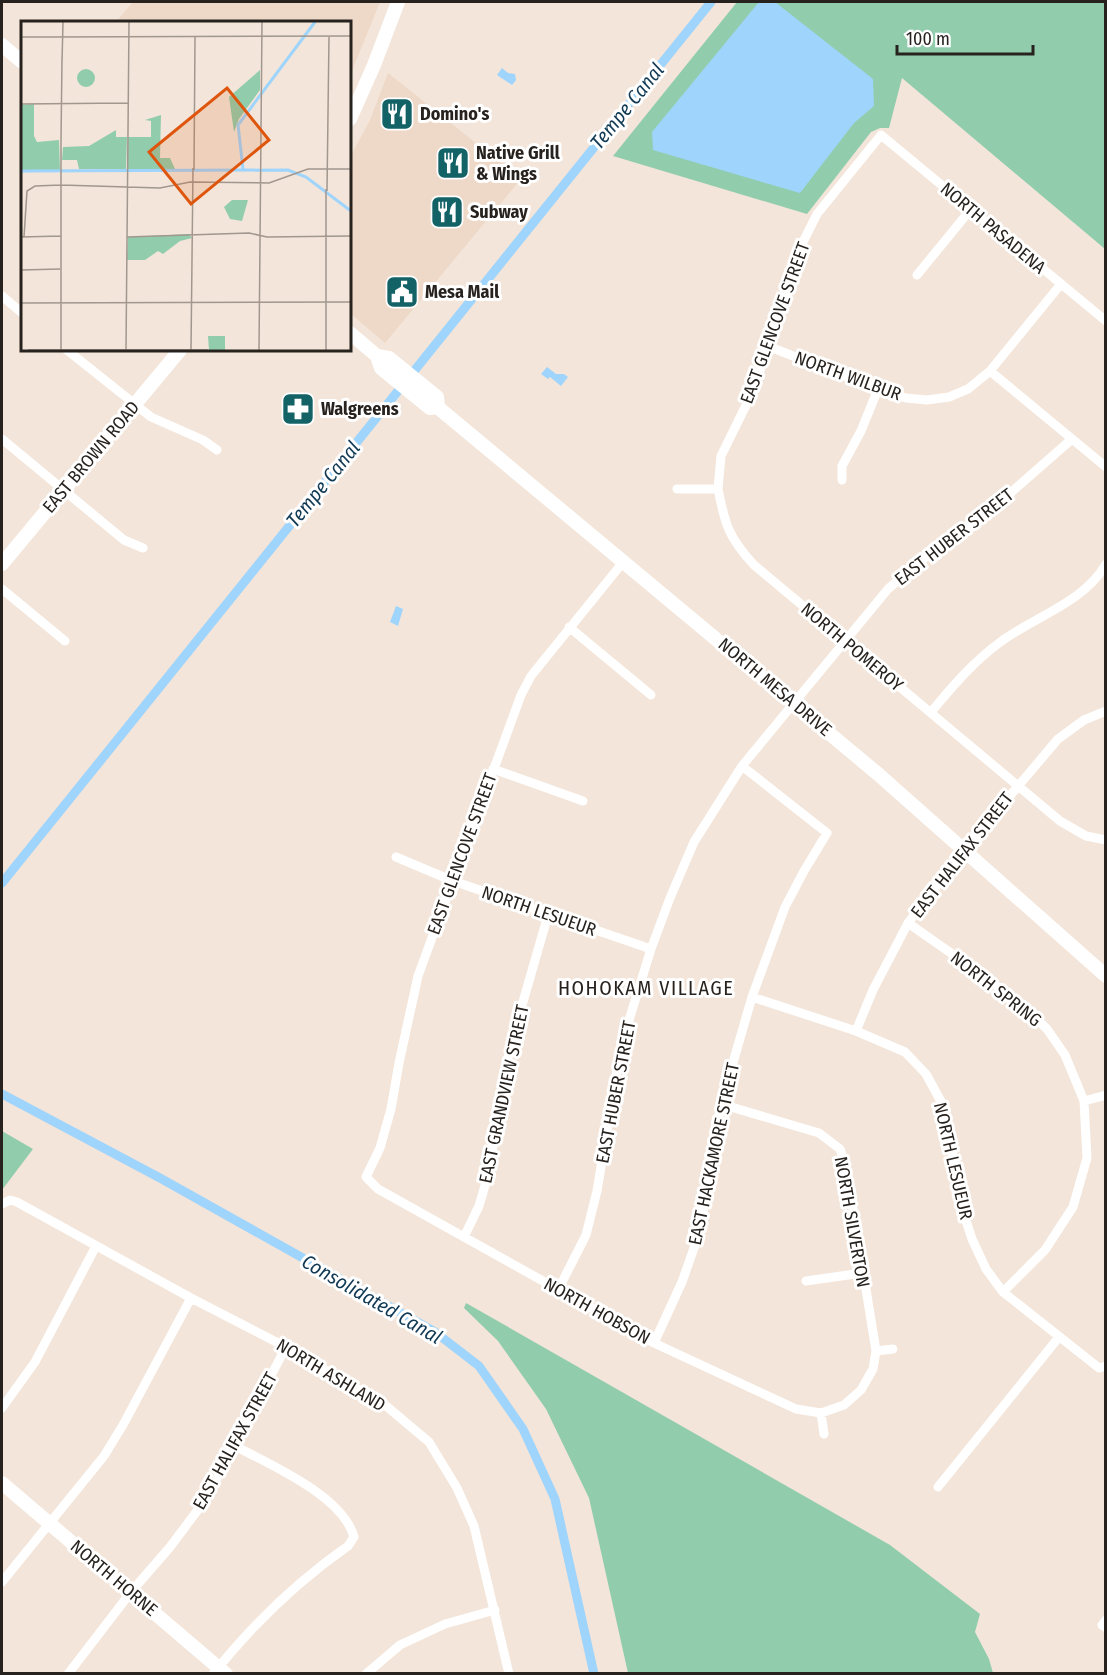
<svg xmlns="http://www.w3.org/2000/svg" width="1107" height="1675" font-family="'Fira Sans Condensed',sans-serif">
<style>
.built{fill:#eed9c8}
.green{fill:#91cdad}
.water{fill:#9fd4fc}
.lines{fill:none;stroke-linecap:round;stroke-linejoin:round}
.canal{stroke:#9fd4fc;stroke-width:9}
.street{stroke:#fff;stroke-width:9}
.secondary{stroke:#fff;stroke-width:14}
.labels{text-anchor:middle;stroke-width:6;stroke-linejoin:round;paint-order:stroke}
.poi-label{font-size:18px;font-weight:bold;fill:#27221e;stroke:#fff;text-anchor:start}
.street-label{font-size:18px;fill:#27221e;stroke:#fff}
.water-label{font-size:20px;font-style:italic;fill:#103954;stroke:#fff}
.neighbourhood-label{font-size:20px;letter-spacing:1.5px;fill:#27221e;stroke:#fff}
.inset-river{fill:none;stroke:#9fd4fc;stroke-width:3}
.inset-road{fill:none;stroke:#a1978e;stroke-width:1.5}
.view{fill:#de560d;fill-opacity:0.15;stroke:#de560d;stroke-width:3}
.inset-edge{fill:none;stroke:#27221e;stroke-width:3}
</style>
<rect width="100%" height="100%" fill="#f3e5d9"/>
<path class="built" d="M133,2H380L350,76V22H116Z
M388,73L521,179L385,343L350,313V157L370,120Z"/>
<path class="green" d="M737,2H1105V249L902,78L889,128H880L871,132L807,214L613,156Z
M2,1131L33,1149L2,1190Z
M466,1303L890,1545L980,1614L975,1632L989,1659L993,1673H628L589,1498L546,1409L498,1341L464,1308Z"/>
<path class="water" d="M759,2H775L873,79L874,106L854,123L800,193L653,150L652,132Z
M502,68L508,73L515,74L516,80L512,85L497,75Z
M547,367L556,374H564L568,377L561,386L550,377L548,379L541,374Z
M396,606L403,609L398,626L390,622Z"/>
<g class="lines">
<path class="canal" d="M2,883L711,2
M2,1094L160,1178L435,1332L479,1366L523,1429L555,1499L594,1674"/>
<path class="street" d="M917,275L971,209
M2,296L22,313
M770,347L878,389L906,398L927,400L949,397L968,389L990,371L1061,284
M67,350L151,417L203,440L217,450
M990,371L1106,467
M2,439L124,540L143,548
M842,480V466L861,431L878,389
M677,489H718L721,456L754,389L802,244L817,214L881,135L1106,321
M718,489C725,525 729,538 754,565L1060,821L1086,836L1106,840
M624,561L531,676L521,695L418,976L399,1063L391,1109L380,1148L366,1177L378,1189L654,1343L796,1409L821,1413L844,1405L861,1390L873,1369L876,1351L846,1166L840,1149L819,1133L721,1104
M2,589L65,641
M569,627L651,695
M931,712C952,687 972,663 999,643C1033,617 1084,603 1106,564
M493,769L583,801
M396,857L453,881L651,949
M908,923L988,979L1032,1014L1047,1029L1065,1055L1084,1101L1087,1158L1073,1207L1045,1250L1003,1292
M752,997L856,1031L905,1052L926,1074L944,1107L962,1208L972,1239L986,1269L1003,1292L1099,1368L1106,1366
M856,1031L873,990L908,923L964,850L1058,739L1084,720L1106,711
M1084,1101L1106,1095
M2,1204L10,1200L17,1202L191,1298L286,1347L385,1405L429,1442L457,1488L474,1526L509,1674
M464,1237L479,1206L488,1175L510,1047L548,915
M806,1281L862,1273
M558,1290L586,1235L597,1191L621,1046L651,949L670,898L694,842L742,766L888,589L927,556L999,503L1072,439
M654,1343L682,1282L700,1231L721,1104L752,997L785,907L804,871L827,833L742,766
M876,1351L893,1349
M2,1408L35,1362L96,1246
M821,1413L824,1434
M938,1487L1059,1337
M2,1582L104,1456L123,1425L191,1298
M1106,1620L1102,1625L1106,1628
M68,1674L131,1592L170,1547L206,1499L286,1347
M213,1674C253,1624 295,1583 348,1546L354,1537C343,1496 271,1465 235,1446
M366,1674L400,1645L445,1624L495,1610"/>
<path class="secondary" d="M2,45L22,62
M350,119L374,65L398,2
M350,333L377,356L389,358L437,397L438,407
M377,356L381,368L430,408L438,407L441,410L878,774L1106,976
M2,564L180,350
M2,1483L226,1674"/>
</g>
<defs>
<symbol id="restaurant-square" viewBox="-11 -11 22 22"><rect x="-9" y="-9" width="18" height="18" rx="4" fill="#126266" stroke="#fff"/><path d="M-5-6h1v4h1v-4h1v4h1v-4h1v5L-1.5 .5V6h-2V.5L-5-1ZM5-6V6H3V1.5H1.5Q1.5-4 5-6Z" fill="#fff"/></symbol>
<symbol id="civic-square" viewBox="-11 -11 22 22"><rect x="-9" y="-9" width="18" height="18" rx="4" fill="#126266" stroke="#fff"/><path d="M-.6-6.5H3V-4.5H.6V-3L4-1V1h2V6H-6V1h2V-1L-.6-3ZM-1.2 2.5V6h2.4V2.5Z" fill="#fff"/></symbol>
<symbol id="pharmacy-square" viewBox="-11 -11 22 22"><rect x="-9" y="-9" width="18" height="18" rx="4" fill="#126266" stroke="#fff"/><path d="M-2-6h4v4h4v4h-4v4h-4v-4h-4v-4h4Z" fill="#fff"/></symbol>
</defs>
<g fill-rule="evenodd">
<use href="#restaurant-square" x="378" y="95" width="38" height="38"/>
<use href="#restaurant-square" x="434" y="144" width="38" height="38"/>
<use href="#restaurant-square" x="428" y="193" width="38" height="38"/>
<use href="#civic-square" x="383" y="273" width="38" height="38"/>
<use href="#pharmacy-square" x="279" y="390" width="38" height="38"/>
</g>
<g class="labels">
<g class="poi-label">
<text x="420" y="120">Domino's</text>
<text x="476" y="159">Native Grill<tspan x="476" dy="21">&amp; Wings</tspan></text>
<text x="470" y="218">Subway</text>
<text x="425" y="298">Mesa Mail</text>
<text x="321" y="415">Walgreens</text>
</g>
<g class="street-label">
<text transform="translate(993 228) rotate(40)" y="6">NORTH PASADENA</text>
<text transform="translate(775 323) rotate(-70)" y="6">EAST GLENCOVE STREET</text>
<text transform="translate(848 376) rotate(20)" y="6">NORTH WILBUR</text>
<text transform="translate(91 457) rotate(-50)" y="6">EAST BROWN ROAD</text>
<text transform="translate(954 537) rotate(-38)" y="6">EAST HUBER STREET</text>
<text transform="translate(852 647) rotate(40)" y="6">NORTH POMEROY</text>
<text transform="translate(775 687) rotate(40)" y="6">NORTH MESA DRIVE</text>
<text transform="translate(462 854) rotate(-70)" y="6">EAST GLENCOVE STREET</text>
<text transform="translate(962 855) rotate(-52)" y="6">EAST HALIFAX STREET</text>
<text transform="translate(539 911) rotate(19)" y="6">NORTH LESUEUR</text>
<text transform="translate(996 989) rotate(38)" y="6">NORTH SPRING</text>
<text transform="translate(616 1092) rotate(-79)" y="6">EAST HUBER STREET</text>
<text transform="translate(504 1094) rotate(-78)" y="6">EAST GRANDVIEW STREET</text>
<text transform="translate(714 1154) rotate(-78)" y="6">EAST HACKAMORE STREET</text>
<text transform="translate(953 1161) rotate(77)" y="6">NORTH LESUEUR</text>
<text transform="translate(852 1222) rotate(80)" y="6">NORTH SILVERTON</text>
<text transform="translate(597 1311) rotate(29)" y="6">NORTH HOBSON</text>
<text transform="translate(331 1375) rotate(31)" y="6">NORTH ASHLAND</text>
<text transform="translate(235 1441) rotate(-61)" y="6">EAST HALIFAX STREET</text>
<text transform="translate(114 1578) rotate(40)" y="6">NORTH HORNE</text>
</g>
<g class="water-label">
<text transform="translate(627 106) rotate(-51)" y="7">Tempe Canal</text>
<text transform="translate(323 484) rotate(-51)" y="7">Tempe Canal</text>
<text transform="translate(372 1299) rotate(30)" y="7">Consolidated Canal</text>
</g>
<g class="neighbourhood-label">
<text x="646" y="995">HOHOKAM VILLAGE</text>
</g>
</g>
<g transform="translate(21 21)">
<rect width="330" height="330" fill="#f3e5d9"/>
<path d="M56 57a9 9 0 1 1 18 0a9 9 0 1 1-18 0ZM239,49V69L218,98L213,111L208,76ZM13,83V115L16,121L38,119L39,149H0V84ZM140,94L139,137H149L154,148H107V116H130V100L124,99ZM95,109V116H106L105,148H58L56,139H41L42,126L68,125ZM211,179H227L221,200L209,198L203,186ZM168,213L171,217L159,220L142,233L137,230L124,239H106L107,216ZM187,315H204V329H188Z" fill="#91cdad"/>
<path class="inset-river" d="M222,148L217,104L294,1M0,150L267,149L285,156L330,190"/>
<path class="inset-road" d="M0,16H32M31,16L330,15M41,41L42,1M0,83L107,82M40,120L41,38M173,149L174,16M40,164L139,167L169,161L248,162L287,148H330M306,170L308,15M0,216L40,215M3,216L6,170L14,165L40,164M106,216L228,212L246,216L330,215M0,249L39,248M0,282L330,281M7,329H187M40,329V119M105,329L108,1M170,329L172,147M238,329L241,1M305,329V168"/>
<path class="view" d="M206,67L248,119L170,183L128,131Z"/>
<rect width="330" height="330" class="inset-edge"/>
</g>
<rect width="1107" height="1675" fill="none" stroke="#27221e" stroke-width="6"/>
<path d="M897 45v9h136v-9" fill="none" stroke="#27221e" stroke-width="3"/>
<text x="906" y="45" font-size="18" fill="#27221e" stroke="#ffffff" stroke-width="4.5" paint-order="stroke">100 m</text>
</svg>
